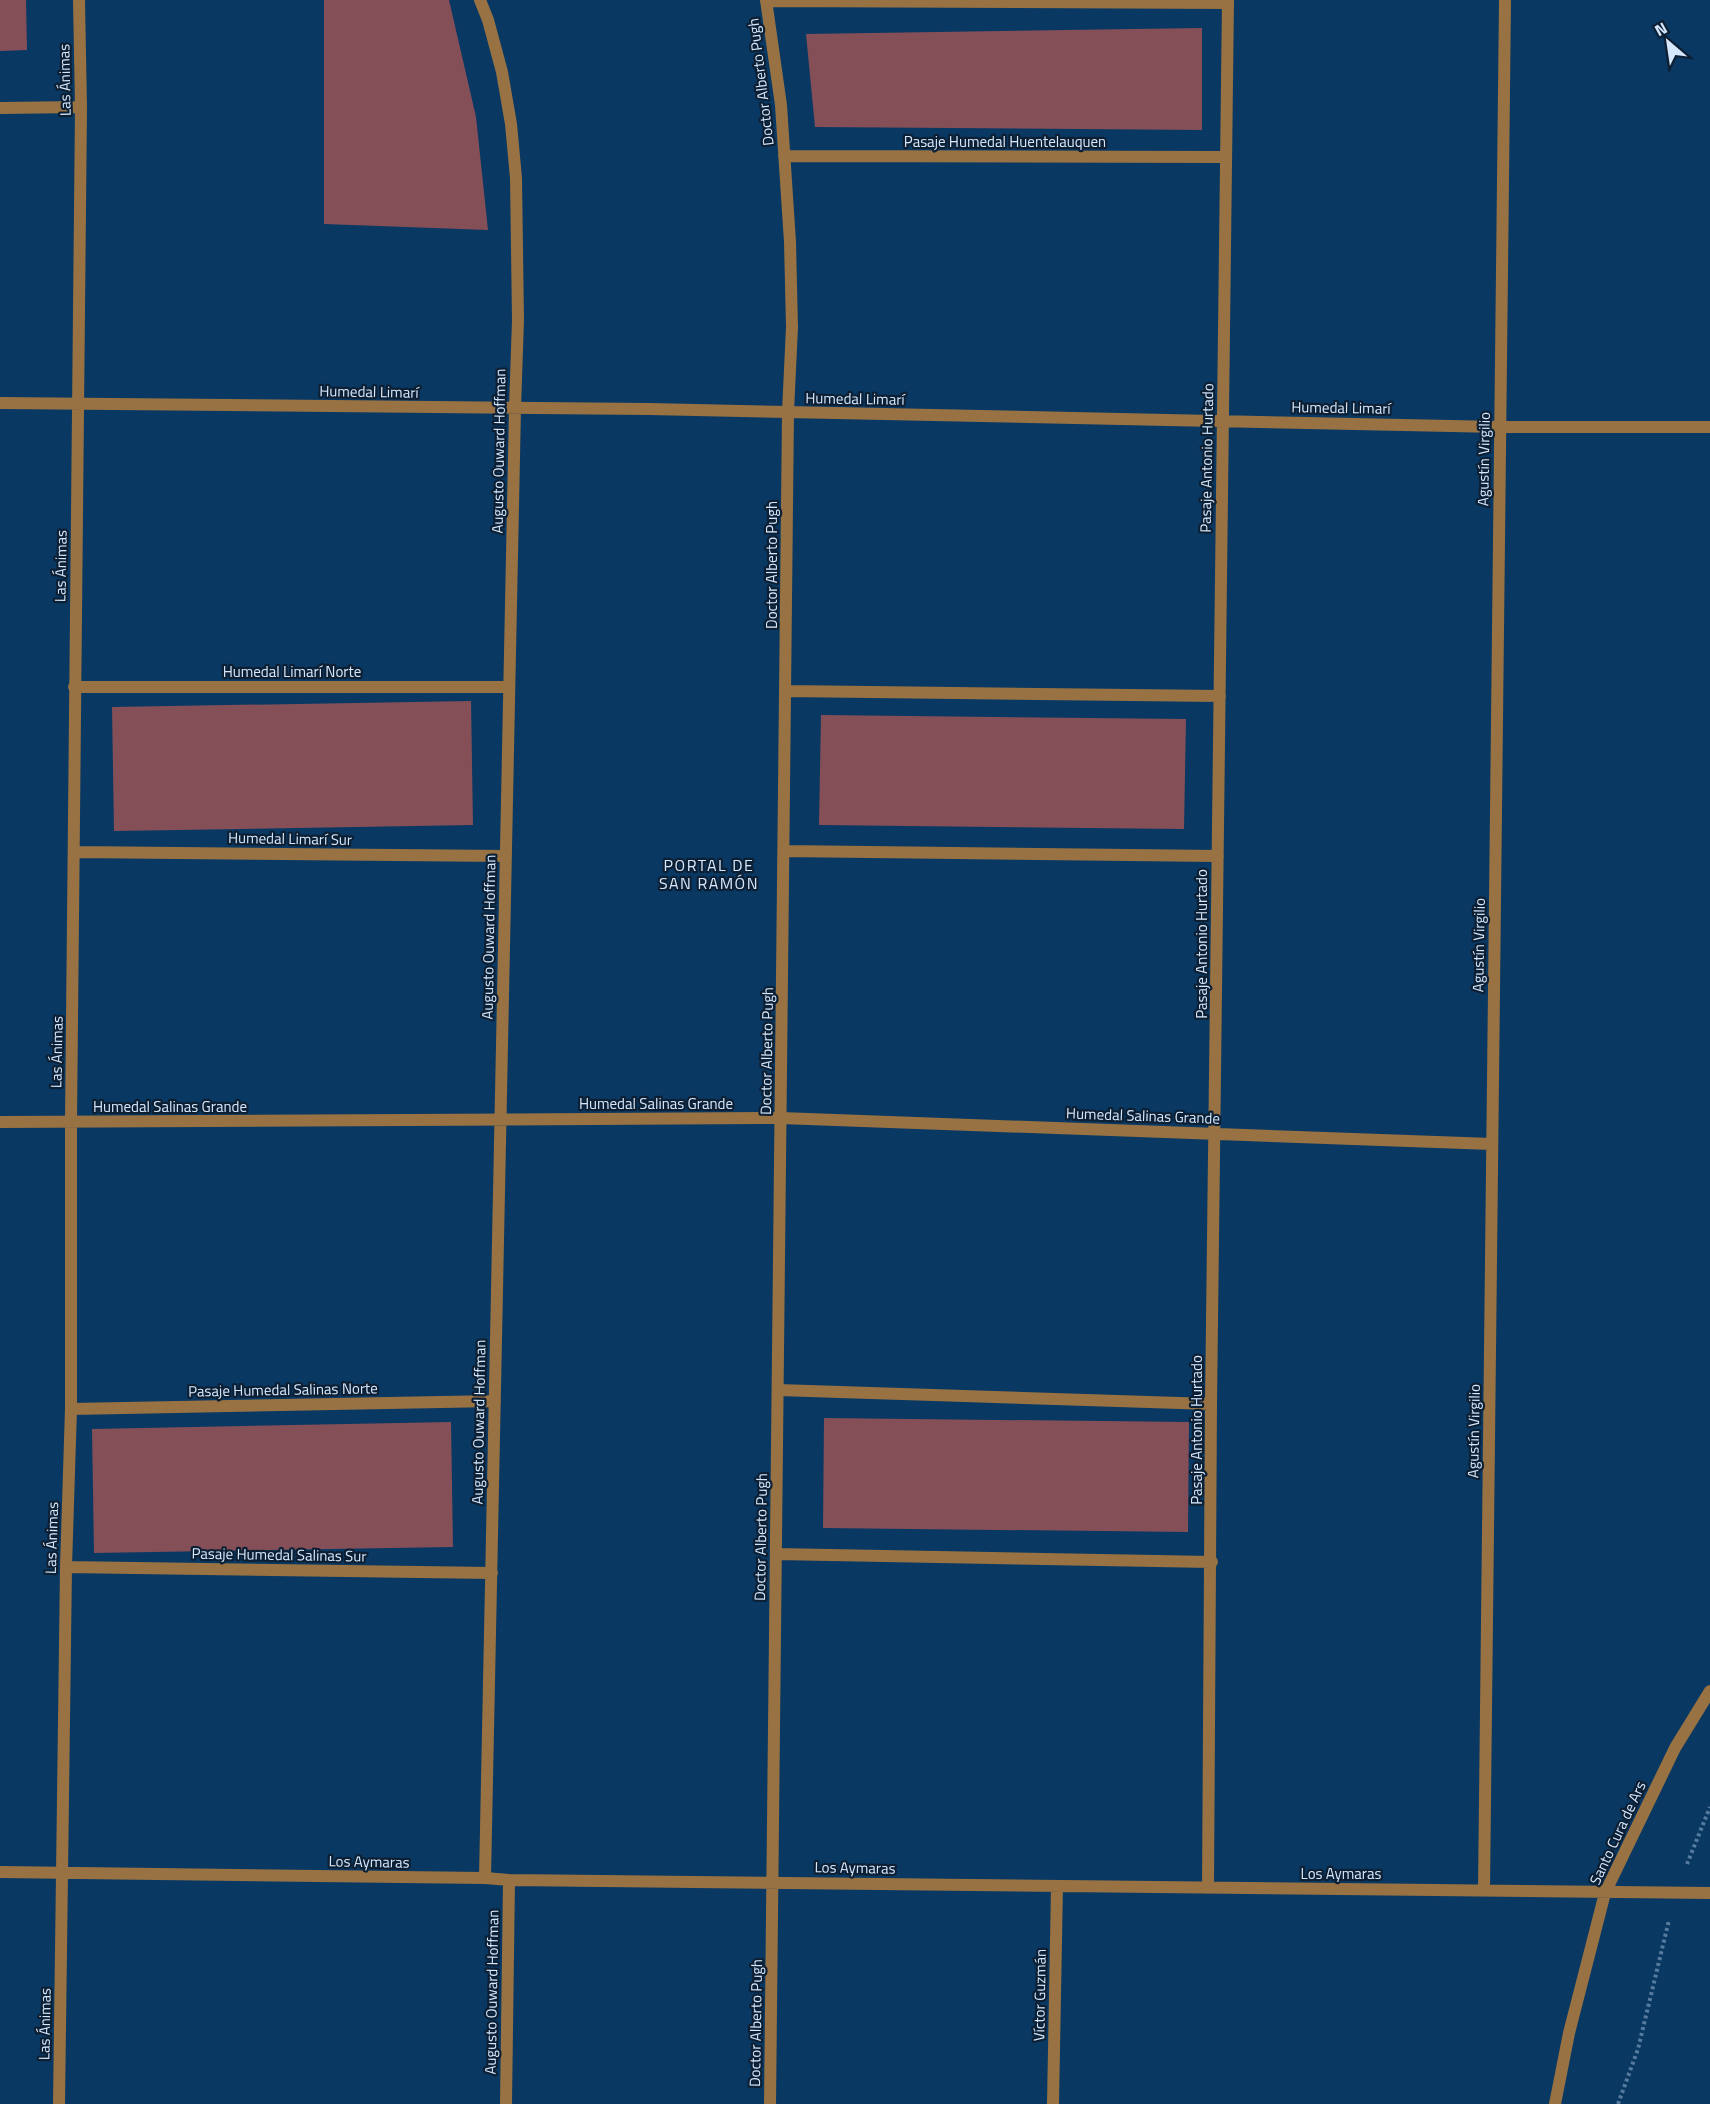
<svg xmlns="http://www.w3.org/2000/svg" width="1710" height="2104" font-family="'Titillium Web',sans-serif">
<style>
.green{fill:#854f57}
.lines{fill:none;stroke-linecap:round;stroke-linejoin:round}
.path{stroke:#577b9e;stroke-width:4;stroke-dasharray:3 3;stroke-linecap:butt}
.street{stroke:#987242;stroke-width:12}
.labels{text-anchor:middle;stroke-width:4.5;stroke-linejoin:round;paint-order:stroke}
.street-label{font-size:15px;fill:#d5e8fd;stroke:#0d1f33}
.neighbourhood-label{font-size:16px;letter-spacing:1.5px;fill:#d5e8fd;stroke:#0d1f33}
</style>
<rect width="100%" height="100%" fill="#093863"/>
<path class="green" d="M0,0H26L27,50L0,51Z
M324,0H449L476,117L488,230L324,224Z
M1202,28V130L815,127L806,34Z
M471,701L473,825L114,831L112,707Z
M821,715L1186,719L1184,829L819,825Z
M824,1418L1189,1422L1188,1532L823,1528Z
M451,1422L453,1547L94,1553L92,1429Z"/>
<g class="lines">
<path class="path" d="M1687,1864L1710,1807
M1618,2104L1638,2049L1669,1920"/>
<path class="street" d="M480,0L488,20L502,72L511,124L516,178L518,320L515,408L485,1878
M766,0L781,105L790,242L792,327L788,412L770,2104
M766,1L1228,3
M0,108L81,107
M784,156L1226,157
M0,403L649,409L1499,427H1710
M74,687H509
M786,691L1220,696
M784,851L1218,856
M74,852L506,856
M0,1122L781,1118L1492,1144
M778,1390L1211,1404
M71,1409L495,1401
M776,1554L1212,1562
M66,1567L492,1573
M0,1872L485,1878L509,1880L1710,1893
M1208,1888L1211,1404L1228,0
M1484,1890L1505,0
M59,2104L66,1567L71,1409V1122L81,107L79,0
M506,2104L509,1880
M1053,2104L1057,1886
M1555,2104L1569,2033L1605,1893L1675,1748L1710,1691"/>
</g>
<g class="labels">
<g class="street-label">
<text transform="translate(65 80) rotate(-91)" y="5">Las Ánimas</text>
<text transform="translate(761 82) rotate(-97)" y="5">Doctor Alberto Pugh</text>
<text x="1005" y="147">Pasaje Humedal Huentelauquen</text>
<text transform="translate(369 392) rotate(1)" y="5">Humedal Limarí</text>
<text transform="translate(855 399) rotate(1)" y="5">Humedal Limarí</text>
<text transform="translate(1341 408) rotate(1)" y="5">Humedal Limarí</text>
<text transform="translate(499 451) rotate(-89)" y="5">Augusto Ouward Hoffman</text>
<text transform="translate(1207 458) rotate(-89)" y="5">Pasaje Antonio Hurtado</text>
<text transform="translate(1484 459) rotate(-89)" y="5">Agustín Virgilio</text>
<text transform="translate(772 565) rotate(-90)" y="5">Doctor Alberto Pugh</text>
<text transform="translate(61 566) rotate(-89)" y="5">Las Ánimas</text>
<text x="292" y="677">Humedal Limarí Norte</text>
<text transform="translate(290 839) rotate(1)" y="5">Humedal Limarí Sur</text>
<text transform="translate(489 937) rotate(-89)" y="5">Augusto Ouward Hoffman</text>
<text transform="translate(1202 944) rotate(-90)" y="5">Pasaje Antonio Hurtado</text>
<text transform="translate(1479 945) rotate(-89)" y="5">Agustín Virgilio</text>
<text transform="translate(767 1051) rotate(-89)" y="5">Doctor Alberto Pugh</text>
<text transform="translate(57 1052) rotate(-89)" y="5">Las Ánimas</text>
<text x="656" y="1109">Humedal Salinas Grande</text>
<text x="170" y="1112">Humedal Salinas Grande</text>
<text transform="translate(1143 1116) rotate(2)" y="5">Humedal Salinas Grande</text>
<text transform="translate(283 1390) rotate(-1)" y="5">Pasaje Humedal Salinas Norte</text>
<text transform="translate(479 1422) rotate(-89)" y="5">Augusto Ouward Hoffman</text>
<text transform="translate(1197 1430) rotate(-90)" y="5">Pasaje Antonio Hurtado</text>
<text transform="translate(1474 1431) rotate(-89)" y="5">Agustín Virgilio</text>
<text transform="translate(761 1537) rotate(-89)" y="5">Doctor Alberto Pugh</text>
<text transform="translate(52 1538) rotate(-88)" y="5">Las Ánimas</text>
<text transform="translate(279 1555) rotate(1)" y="5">Pasaje Humedal Salinas Sur</text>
<text transform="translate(1618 1833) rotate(-65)" y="5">Santo Cura de Ars</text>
<text transform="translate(369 1862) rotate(1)" y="5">Los Aymaras</text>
<text transform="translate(855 1868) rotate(1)" y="5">Los Aymaras</text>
<text x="1341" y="1879">Los Aymaras</text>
<text transform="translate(492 1992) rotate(-89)" y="5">Augusto Ouward Hoffman</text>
<text transform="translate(1040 1995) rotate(-89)" y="5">Víctor Guzmán</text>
<text transform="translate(756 2023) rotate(-89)" y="5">Doctor Alberto Pugh</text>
<text transform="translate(45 2024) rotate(-89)" y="5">Las Ánimas</text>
</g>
<g class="neighbourhood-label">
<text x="709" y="871">PORTAL DE<tspan x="709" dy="18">SAN RAMÓN</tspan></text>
</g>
</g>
<g transform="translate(1668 42) rotate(331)" stroke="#0d1f33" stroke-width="4.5" paint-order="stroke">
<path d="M0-4.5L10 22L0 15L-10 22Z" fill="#d5e8fd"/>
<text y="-9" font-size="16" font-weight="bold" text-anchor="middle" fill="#d5e8fd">N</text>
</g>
</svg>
